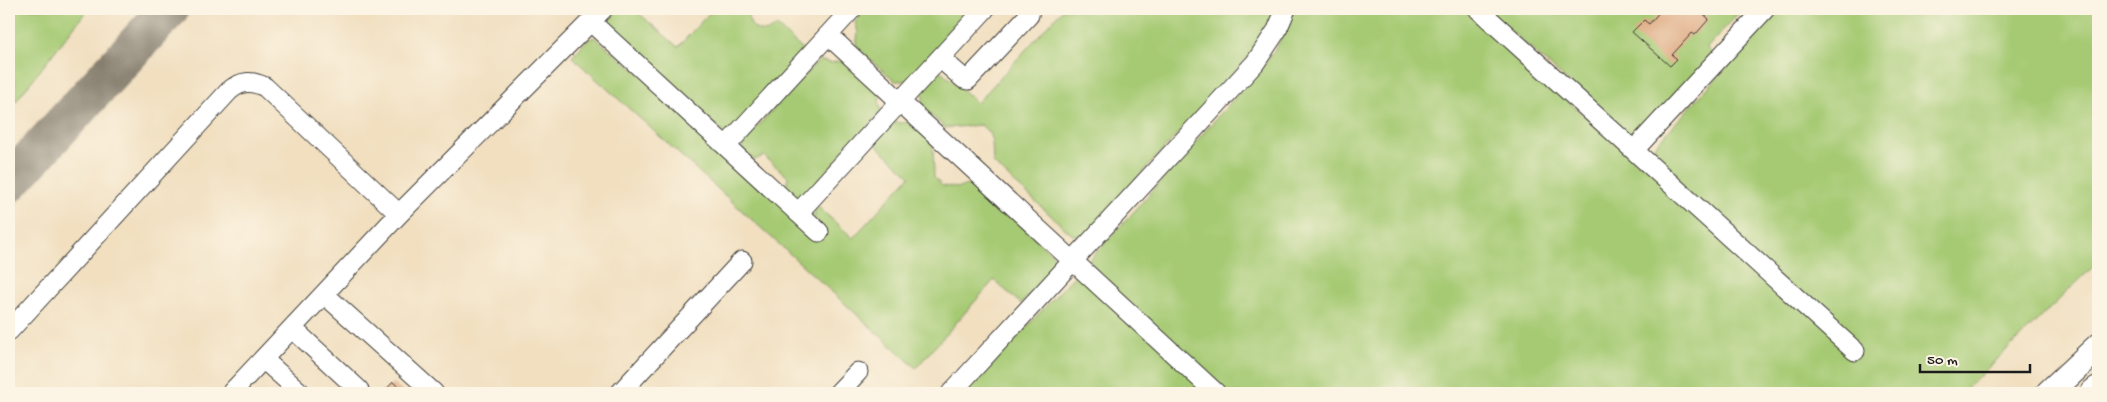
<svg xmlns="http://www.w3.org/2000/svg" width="2107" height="402" font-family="'Gochi Hand',sans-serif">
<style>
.green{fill:#a6ca73;stroke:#617348}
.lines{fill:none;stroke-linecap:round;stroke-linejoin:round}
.taxiway{stroke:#867e6e;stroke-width:40}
.building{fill:#dfac84}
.minor-casing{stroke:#3c3935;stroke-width:21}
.highway-casing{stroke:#3c3935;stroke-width:28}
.path{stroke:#3c3935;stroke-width:2.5;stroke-dasharray:1 4;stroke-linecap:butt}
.minor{stroke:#fff;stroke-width:19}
.highway{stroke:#fff;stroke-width:26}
</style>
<rect width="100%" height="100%" fill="#fcf5e5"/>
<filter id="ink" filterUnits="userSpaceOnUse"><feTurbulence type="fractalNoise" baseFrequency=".02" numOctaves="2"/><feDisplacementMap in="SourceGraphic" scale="10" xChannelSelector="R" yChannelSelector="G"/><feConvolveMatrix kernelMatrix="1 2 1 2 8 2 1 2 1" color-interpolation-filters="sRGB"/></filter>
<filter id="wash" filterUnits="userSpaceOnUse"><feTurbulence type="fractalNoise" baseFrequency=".0096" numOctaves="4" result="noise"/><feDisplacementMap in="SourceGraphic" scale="20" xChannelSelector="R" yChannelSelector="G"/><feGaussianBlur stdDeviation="1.12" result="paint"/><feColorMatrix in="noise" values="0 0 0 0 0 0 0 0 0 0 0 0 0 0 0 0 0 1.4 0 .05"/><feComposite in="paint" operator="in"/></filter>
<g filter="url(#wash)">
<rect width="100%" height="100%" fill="#f1dfc0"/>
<path class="green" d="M9,9H88L9,110Z
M619,9H634L678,47L713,9H749C744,27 763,39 777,26L805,52L727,136L607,25L609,19Z
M866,9H976L911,81H895L856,47L858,32L855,22Z
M1063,9H1275L1265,34L1255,50L1084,236H1075L1071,234L993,163L992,141L989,133L981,125L945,128L922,107L923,97L920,92L941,71L977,103Z
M1293,9H1466L1638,164L1780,9H2098V262L1962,393H965L1130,216L1268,60C1279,44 1288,28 1293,9Z
M1486,9H1742L1707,48L1714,55L1639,134H1627Z
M594,37L816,217L814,212L817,206L853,238L910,176L874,143L894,122L902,123L910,121L933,144L934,177L942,186L959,188L975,182L1052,254L1055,258L1051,272L1021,304L994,280L916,368L572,57L587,40Z
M819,60L831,63L843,60L881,95L879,101L881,112L802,198C793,200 790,195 785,190L788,177L764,156L754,160L742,151L743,142Z"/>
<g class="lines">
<path class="taxiway" d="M9,183L169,9"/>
</g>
<g id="blocks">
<path class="building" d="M1662,9H1698L1709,19L1695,35L1692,33L1672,55L1677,59L1670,66L1632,32L1644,20L1649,24Z
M393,382L405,393H383Z"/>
</g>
</g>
<g filter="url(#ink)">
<use href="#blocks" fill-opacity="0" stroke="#3c3935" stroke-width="1"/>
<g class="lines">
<defs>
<path id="minor" d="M1478,9L1855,351
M591,22L819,232
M828,35L1216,393
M940,58L964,79L968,80L1029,15L1030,9
M726,146L852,9
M1634,150L1765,9
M798,213L985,9
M324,294L434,393
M292,328L359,390
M9,331L229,91C241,81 251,80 265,87L399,214
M263,359L301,393
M231,393L399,214L603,9
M620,393L742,261
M838,393L858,372
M951,393L1255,63L1277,30L1286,9"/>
<path id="highway" d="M2049,393L2098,347
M2093,393L2098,389"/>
</defs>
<use href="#minor" class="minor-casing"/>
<use href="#highway" class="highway-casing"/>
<path class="path" d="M1729,9L1736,15"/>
<use href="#minor" class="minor"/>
<use href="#highway" class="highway"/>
</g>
</g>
<rect width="2107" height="402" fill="none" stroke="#fcf5e5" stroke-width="30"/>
<path d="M1920 364v8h110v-8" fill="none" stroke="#1c1c1c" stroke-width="2.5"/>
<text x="1927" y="364" font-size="15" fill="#1c1c1c" stroke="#fcf5e5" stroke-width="4" paint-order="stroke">50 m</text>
</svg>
